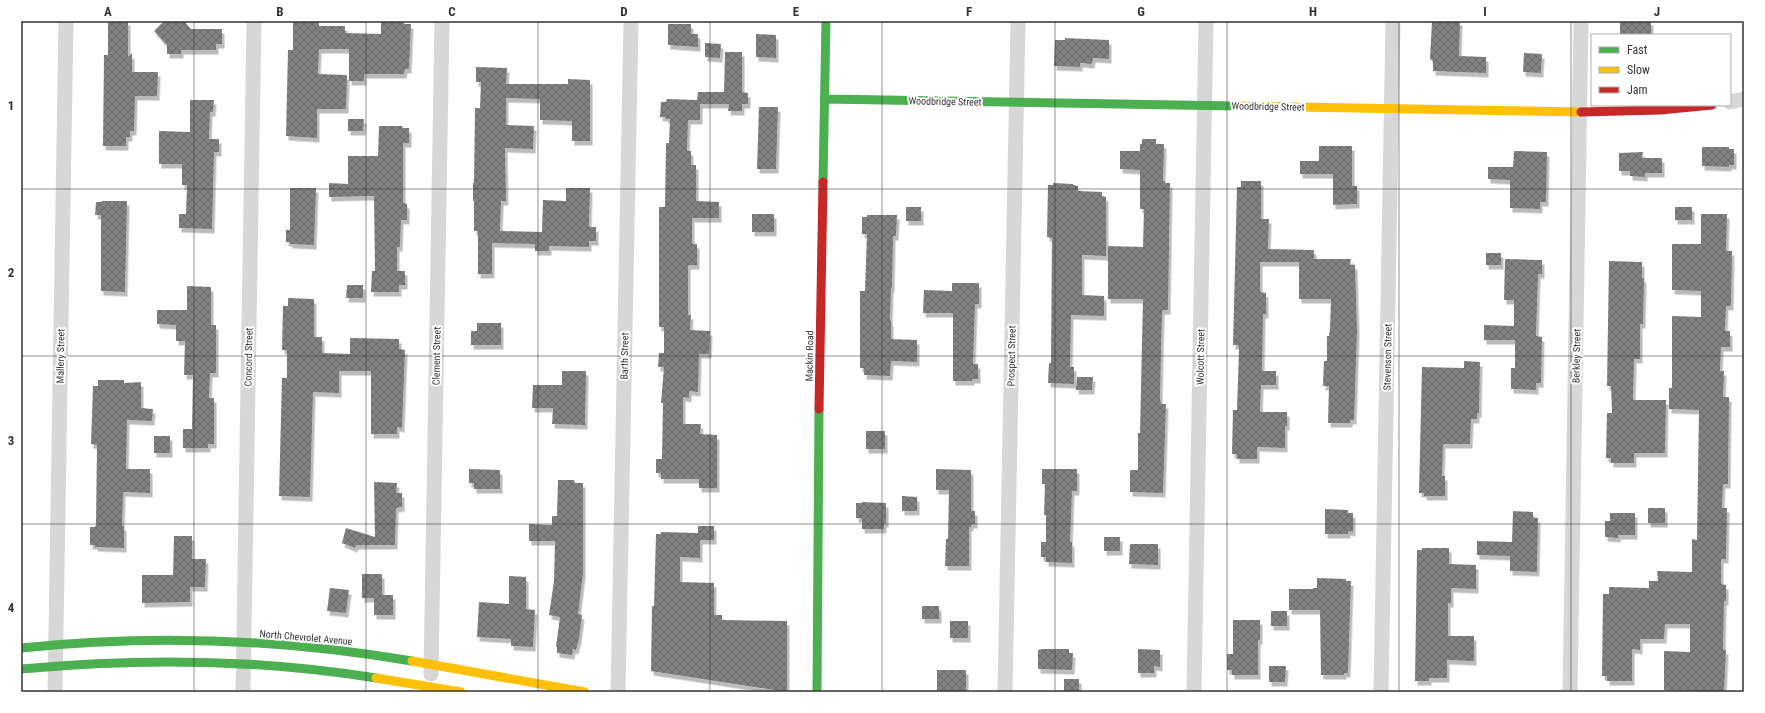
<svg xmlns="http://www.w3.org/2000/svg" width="1765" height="713" font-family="'Roboto Condensed',sans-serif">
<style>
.building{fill:url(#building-cross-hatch);filter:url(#shadow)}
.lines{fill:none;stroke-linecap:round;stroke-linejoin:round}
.street{stroke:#d7d7d7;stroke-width:15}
.fast{stroke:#4caf50;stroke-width:9}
.slow{stroke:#ffc107;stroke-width:9}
.jam{stroke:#c62828;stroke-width:9}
.grid{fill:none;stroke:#333;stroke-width:1;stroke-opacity:0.55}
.labels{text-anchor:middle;stroke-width:4;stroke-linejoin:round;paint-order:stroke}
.street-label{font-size:10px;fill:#333;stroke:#fff}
.neatline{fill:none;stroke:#333;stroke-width:1.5}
.grid-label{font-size:13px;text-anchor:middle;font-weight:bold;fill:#333}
</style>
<defs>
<pattern id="building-cross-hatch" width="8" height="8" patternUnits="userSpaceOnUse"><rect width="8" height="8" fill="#818181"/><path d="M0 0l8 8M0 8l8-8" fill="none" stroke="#6a6a6a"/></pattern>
<filter id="shadow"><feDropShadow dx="2.5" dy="4.5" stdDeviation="0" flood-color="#0004"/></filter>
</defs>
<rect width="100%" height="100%" fill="#fff"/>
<path class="building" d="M108,21H128V57L132,53V72H158L157,96H135L134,131H130V137H126V146H103L104,55H108Z
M164,21H184L191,29H222V44H216V50H181V54H167V45L154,31Z
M293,21H319V26H345V33L381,34V21H404V24H411L409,69H405L404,74H364V81H349V49H319L318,74L347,75L346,109H317V138L286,136L288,50H293Z
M1432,21H1460L1459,56L1486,57V73L1433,71V61L1430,59Z
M1620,21H1651V35H1620Z
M668,24H691V34H698V47L668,45Z
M756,34L776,35V58L756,57Z
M1065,38L1109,40V59L1093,58L1092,64L1080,63V67L1054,66L1055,40H1065Z
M705,43L721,44L720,58L705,57Z
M725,52H742V92L748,93V104H742V111H728L729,104H700V120H688L687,151H691V165H696V201L719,202V218H692V244H697V265H688V315H691L690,330L710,331L709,354H699L698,392L689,391V398L683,397V424H701L700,434L717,435V488H699V479H661V473H656V459H662L663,403H661L664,367H658L659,353H664V327H659V207H665L666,143H669L670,119H666V117H660L661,102H666L667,99L697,100L698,92H724Z
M1524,53L1542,54L1541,73L1523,72Z
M476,67L507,68L506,84H568V79L590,80V141H572V121L540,120V99L506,98V125L534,126L533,149L505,148L506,201H501L500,231L542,232L543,200L566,201V188H590L589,226L590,227H596V241H589V247L549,246V251H535V244L492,243V274H478V231H474V201H473V183H474L475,108H480L481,82H476Z
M190,100H214L213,112H210L209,139H219V152H214L212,229L179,228V214H186L187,185H182V164H159V131L190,132Z
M759,107H778L776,169H757Z
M348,119H364L363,131H348Z
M379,126H403L402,128H409V143H403V203L407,204V220H401L400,247H397V271H405V285H399V292H371L372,271H375L374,196L329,197V183L348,184V156H378Z
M1142,139H1156V144H1164L1163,181H1165V183H1170L1168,310H1163L1162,312L1161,351L1160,398L1161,404H1166L1163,493L1130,492V470H1138V433H1140L1143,299H1108V246L1143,247L1144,209H1140V170L1120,169V151H1140V144H1142Z
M1319,146H1352V186H1357V204L1333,205V174H1300V161H1319Z
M1702,147H1729V149H1734V165H1729V167L1702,166Z
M1514,151L1547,152L1546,202H1540V209L1510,208V180L1488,179V167H1513Z
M1643,152L1642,158H1662V173H1645V177L1630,176V171H1619V153Z
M1241,181H1261V219H1269L1268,249L1314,250V259H1351L1350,265H1355L1357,331L1354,420H1350V423H1328L1329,386H1323L1324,361H1327V336H1329L1330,329L1331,299H1299V262H1260V292L1266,293V314H1263L1262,371H1276V385H1261L1260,412H1287V426H1285V448L1257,447V459H1237V454H1232L1233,410H1237L1239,350L1238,345H1233L1237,187H1241Z
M1053,183L1073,184V185L1078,186V191L1102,192V196L1106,197V256L1082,255V295L1104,296V316L1071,315L1070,367H1074V384L1048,383L1049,363H1051L1052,238L1047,237L1048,185H1053Z
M290,188H316L314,245L290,244V242H286V230H290Z
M102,201H127L125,292L101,291V215H95L96,202H102Z
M906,207H921V221H906Z
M1675,207H1692V220H1675Z
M752,214H774V232H752Z
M1701,214H1727L1726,251H1732L1731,306H1726L1725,331H1730V347H1721L1720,371H1724L1723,397H1729L1728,484H1723L1722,508H1727L1726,559H1721V584L1726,585V601H1724L1723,650H1726L1724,692L1664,690V651L1690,652V624H1665L1664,639H1640V650L1632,649V681H1607V676H1602L1603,594H1609V587L1649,588V581H1658L1657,571L1692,572V539L1697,540L1699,410L1669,409V388H1672V316L1701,317V291L1672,290V244H1701Z
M867,215H897L896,236H893L892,288H891L890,321H891V339L917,340V362L891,361L890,376L864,375V368H860V291H865L867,234H862V217H867Z
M1486,253H1501V265H1486Z
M1505,259L1542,260V274H1538L1537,304L1536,336L1542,337L1541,383H1536V390L1511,389V368H1515V340H1484V325L1514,326V300H1504Z
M1609,261L1642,262V278H1644L1643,324H1640V359H1634L1633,400H1666L1665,453H1634V463H1611V458H1606L1607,413H1612L1611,386H1607Z
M952,283H979V304H975L973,364H978V379H972V381H953V313H923L924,290L952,291Z
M347,285H363V298H346Z
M187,286L211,287V325H216V373H210L209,398H214V444H208V448H183V429H192L193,375H184L185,341H176V325L157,324V310H187Z
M288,298L314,299V337H322V353L350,354V338L399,339V349L405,350L402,428L397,427V434H371V371H339V393L313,392L310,497L279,496L282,378H287V350H282L283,306H288Z
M477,323H501V345H471V331H477Z
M1464,361L1480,362L1479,413H1477V419H1471L1470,444H1443L1442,476H1445V496H1424V493H1419L1422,367L1464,368Z
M562,371H586L585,425L552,424L553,408H532L533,385H562Z
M1077,377H1093L1092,390H1076Z
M98,380H124V383L141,382V408L153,409L152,421L127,420L126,469H150V493L123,492L122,526H124V548L95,547V545H90V527H95L96,525L97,445L91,444L93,386H98Z
M866,431H885V449H866Z
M154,436H170V453H154Z
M469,469L500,470V489H474V483H469Z
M936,469L971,470V511H975V524H971V527H969V566H945L946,539H948L949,490H936Z
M1042,469H1077V491H1072L1070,542H1072V563L1046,562V557H1041V542H1046V515H1044L1045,484H1042Z
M558,480H574L575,483H583V574L578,614L582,615L579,639L576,650L573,649L572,655L557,653V647H556L560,617L549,615L554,581L555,541H529V524L552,525V516H557Z
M374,482L397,483L396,493H402V507L396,508L395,545H356L355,548L342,543L346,528L375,537Z
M902,496L917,497V511H902Z
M862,502L886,503V523H884V529H862V518H856V503H862Z
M1648,508H1665V523H1648Z
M1325,509L1348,510V513H1353V532L1348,531V534H1325Z
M1513,511L1533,512V518H1538L1537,572L1510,571V556L1477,555V541L1512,542Z
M1610,513H1635V535H1618V538L1605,537V521H1610Z
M698,526H714V540H700V558L680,557V582L714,583V615H722V620L787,621V692L651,671L652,606H654L656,534H661V532L698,533Z
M174,536H192V559H206L205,587H190V602L142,603V575H173Z
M1104,537H1120V551H1104Z
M1130,544H1158V565L1129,564Z
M1422,548H1449V564L1476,565V589L1451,588V603H1448V636H1474V661L1447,660V678H1429V681H1415L1417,550H1422Z
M362,574H382V595H393V615H374V598H362Z
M509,576L526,577V609L535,610L533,647L511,646V639L477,637L479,602L509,604Z
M1317,578L1346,579V581H1351L1348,673H1344V675H1321L1320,610H1289V589H1313V588H1317Z
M330,588L349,590L346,613L327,611Z
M922,606H939V619H922Z
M1271,611H1287V626H1271Z
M1233,620H1260V640H1258V675H1232V670H1227V654H1233Z
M950,621H968V638H950Z
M1043,649H1069V653H1073L1072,670L1038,669V650Z
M1138,649L1160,650V667L1154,666V673H1138Z
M1269,666H1286L1285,682H1269Z
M937,670H966V692H937Z
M1064,679H1079V692H1064Z"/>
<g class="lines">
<path class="street" d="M1730,102L1744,99
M431,674L442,21
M55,692L66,21
M243,692L254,21
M618,692L631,21
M1005,692L1018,21
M1194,692L1206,21
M1381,692L1393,21
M1570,692L1581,21"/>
<path class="fast" d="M825,99L1236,106
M823,182L826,21
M21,648C152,634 282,639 412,661
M21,669C139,658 259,659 376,678
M817,692L819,409"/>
<path class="slow" d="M1236,106L1581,112
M412,661L585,692
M376,678L461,692"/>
<path class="jam" d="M1581,112L1660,110L1712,105
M819,409L823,182"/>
</g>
<path class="grid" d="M194,21V692M366,21V692M538,21V692M710,21V692M882,21V692M1055,21V692M1227,21V692M1399,21V692M1571,21V692M21,189H1744M21,356H1744M21,524H1744"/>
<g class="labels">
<g class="street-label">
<text transform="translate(945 101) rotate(1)" y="4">Woodbridge Street</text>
<text transform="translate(1268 106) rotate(1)" y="4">Woodbridge Street</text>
<text transform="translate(60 356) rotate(-89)" y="4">Mallery Street</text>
<text transform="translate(436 356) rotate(-89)" y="4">Clement Street</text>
<text transform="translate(624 356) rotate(-89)" y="4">Barth Street</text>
<text transform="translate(809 356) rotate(-89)" y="4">Mackin Road</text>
<text transform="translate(1011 356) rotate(-89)" y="4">Prospect Street</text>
<text transform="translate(1576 356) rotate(-89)" y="4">Berkley Street</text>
<text transform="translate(248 357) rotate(-89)" y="4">Concord Street</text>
<text transform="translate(1200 357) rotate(-89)" y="4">Wolcott Street</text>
<text transform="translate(1387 357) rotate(-89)" y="4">Stevenson Street</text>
<text transform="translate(306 637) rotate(5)" y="4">North Chevrolet Avenue</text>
</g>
</g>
<rect width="1765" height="713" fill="none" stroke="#ffffff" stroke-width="44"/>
<rect x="1591" y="34" width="140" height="72" fill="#ffffff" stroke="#adadad"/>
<rect x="1599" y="47" width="20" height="6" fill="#4caf50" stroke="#adadad"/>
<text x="1627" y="54" font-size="12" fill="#333333">Fast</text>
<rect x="1599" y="67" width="20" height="6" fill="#ffc107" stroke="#adadad"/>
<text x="1627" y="74" font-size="12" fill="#333333">Slow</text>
<rect x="1599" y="87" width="20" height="6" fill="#c62828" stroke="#adadad"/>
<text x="1627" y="94" font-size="12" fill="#333333">Jam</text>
<rect x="22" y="22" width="1721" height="669" class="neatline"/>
<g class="grid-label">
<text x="108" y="16">A</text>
<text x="280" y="16">B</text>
<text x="452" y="16">C</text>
<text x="624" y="16">D</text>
<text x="796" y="16">E</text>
<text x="969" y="16">F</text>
<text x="1141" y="16">G</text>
<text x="1313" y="16">H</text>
<text x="1485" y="16">I</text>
<text x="1657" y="16">J</text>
<text x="11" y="110">1</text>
<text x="11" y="277">2</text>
<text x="11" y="445">3</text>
<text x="11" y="612">4</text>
</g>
</svg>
